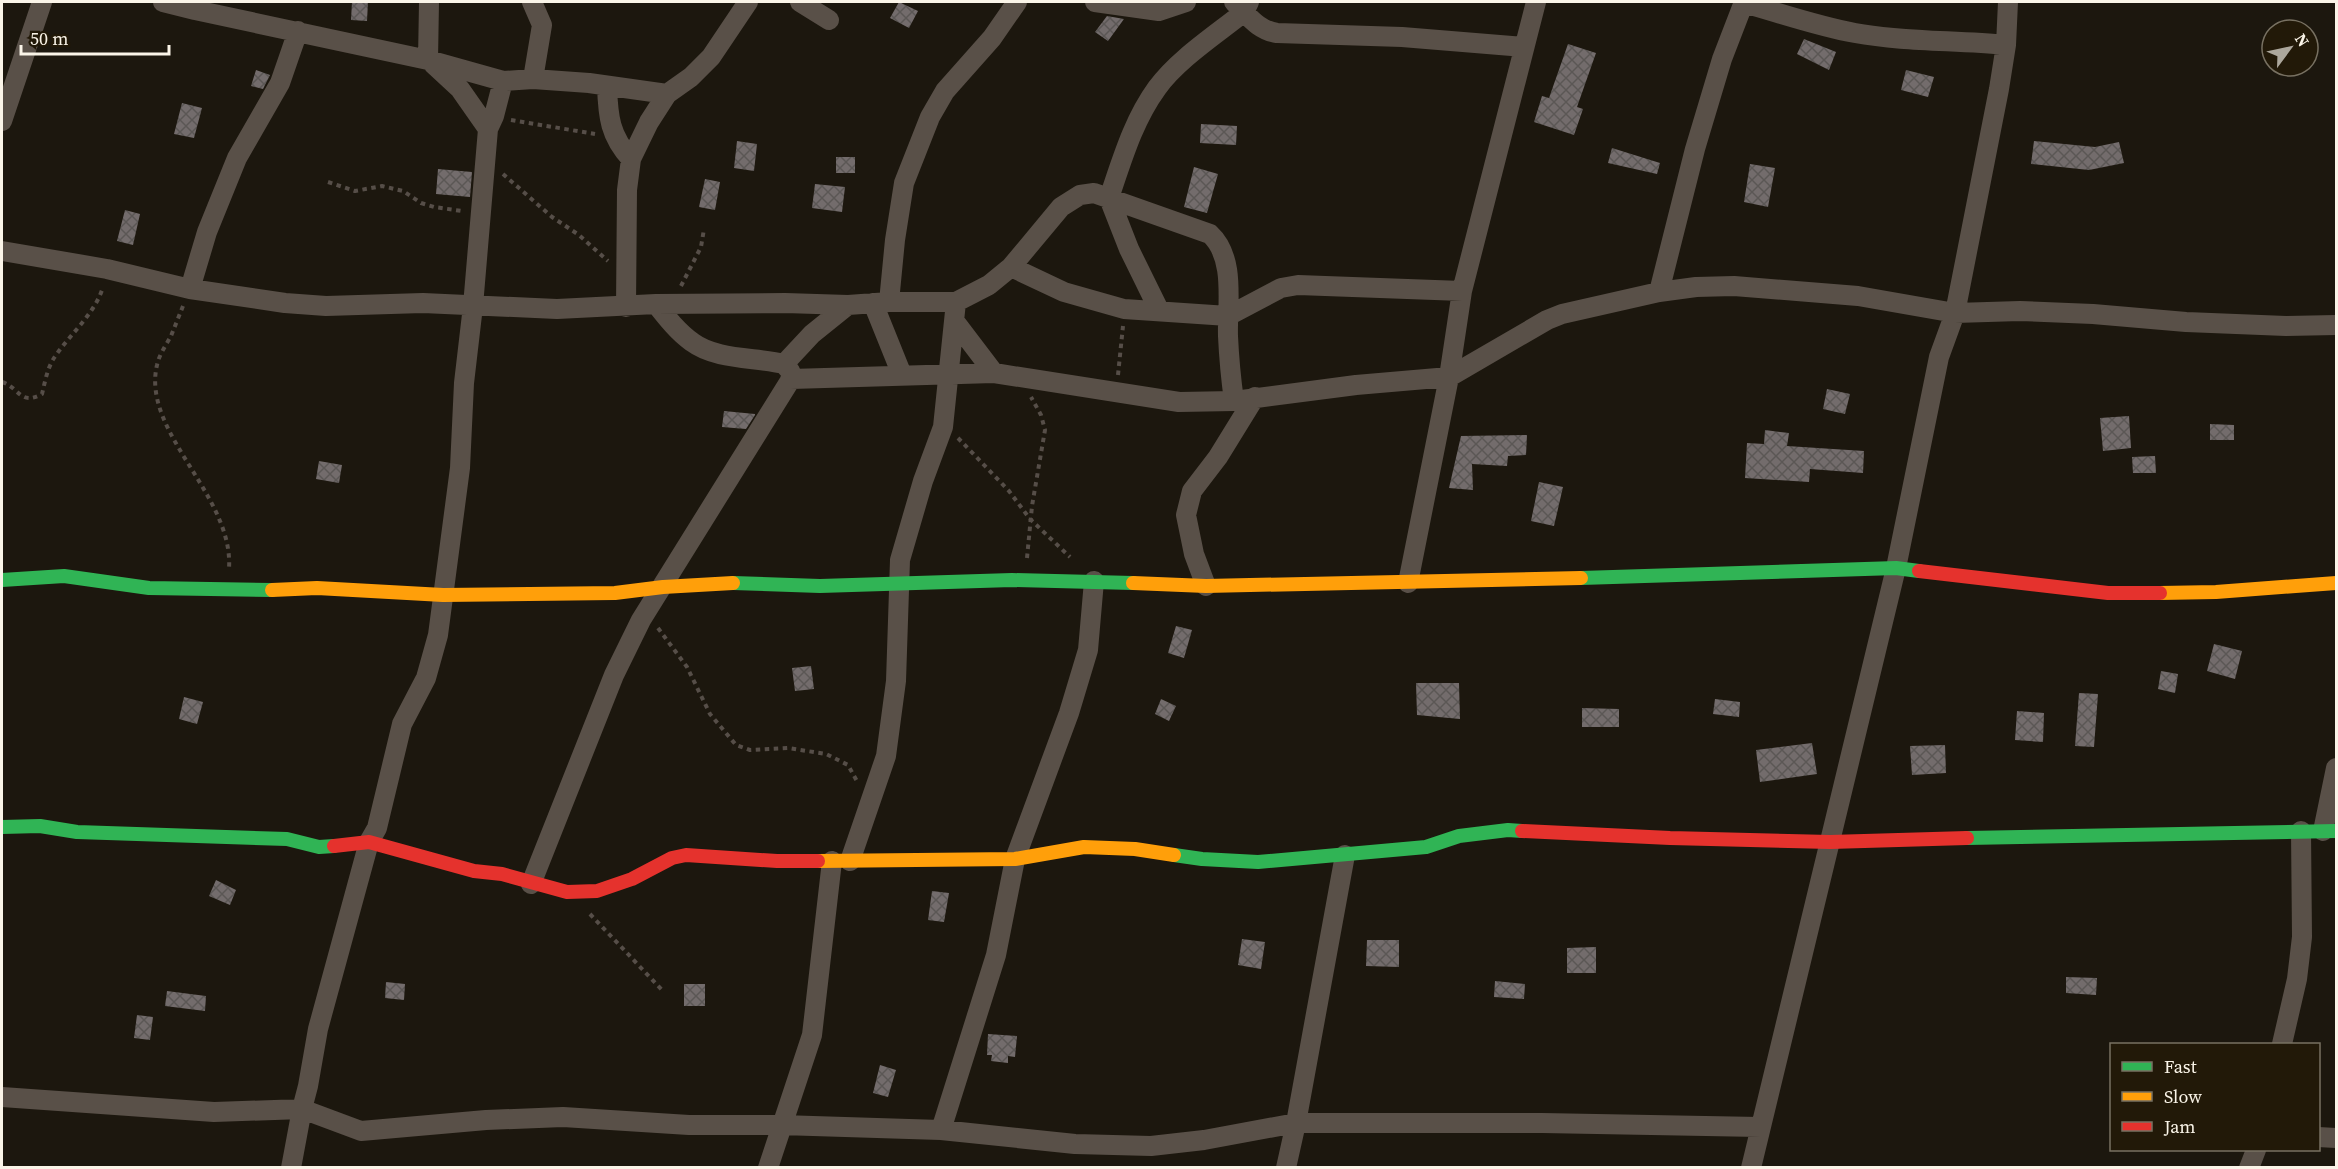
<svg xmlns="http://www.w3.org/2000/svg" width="2338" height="1169" font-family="'Source Serif 4',serif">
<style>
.building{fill:url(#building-cross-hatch)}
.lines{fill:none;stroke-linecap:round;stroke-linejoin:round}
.path{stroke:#564e48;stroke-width:4;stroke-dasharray:4.5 4.5;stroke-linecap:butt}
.street{stroke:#595048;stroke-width:20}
.fast{stroke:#30b455;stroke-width:14}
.slow{stroke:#ff9f0a;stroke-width:14}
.jam{stroke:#e5322d;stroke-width:14}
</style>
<defs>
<pattern id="building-cross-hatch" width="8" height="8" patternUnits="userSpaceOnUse" patternTransform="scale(1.5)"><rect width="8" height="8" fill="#736c6c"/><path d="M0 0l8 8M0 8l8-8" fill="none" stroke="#5b5755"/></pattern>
</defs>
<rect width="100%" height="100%" fill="#1c170e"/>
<path class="building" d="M352,2H368L367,21L351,20Z
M899,2L918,11L909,28L890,18Z
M1107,16L1124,19L1108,41L1095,32Z
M1804,39L1836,52L1829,70L1797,54Z
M1568,44L1596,53L1577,107L1583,109L1574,135L1534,122L1542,96L1549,98Z
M256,70L270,75L263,89L251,86Z
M1906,70L1934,77L1928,97L1901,90Z
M182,103L202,108L194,138L174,134Z
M1201,124L1237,126L1236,145L1200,143Z
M737,141L757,144L754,171L734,168Z
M2034,141L2095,147L2119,142L2124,163L2089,170L2031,164Z
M1612,148L1660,163L1657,174L1608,163Z
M836,157H855V173H836Z
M1750,164L1775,168L1768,207L1744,202Z
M1194,167L1218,174L1207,213L1184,207Z
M438,169L472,172L470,197L436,194Z
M705,179L720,182L715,210L699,207Z
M815,184L845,187L842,212L812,208Z
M125,210L140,214L133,245L117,241Z
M1827,389L1850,394L1845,414L1823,409Z
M724,411L755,414V415L746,429L722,427Z
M2129,416L2131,448L2103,451L2100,418Z
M2210,424L2234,425V440H2210Z
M1765,430L1789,433L1787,446L1864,451L1863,473L1810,469L1809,482L1745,478L1747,443L1764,444Z
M1527,435L1526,455L1508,456L1507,466L1472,464L1473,490L1449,488L1461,436Z
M2155,456L2156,473H2133L2132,457Z
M319,461L342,465L339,483L316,479Z
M1539,482L1563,487L1554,526L1531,521Z
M1176,626L1192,630L1184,658L1168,653Z
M2214,644L2242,651L2235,679L2207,671Z
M811,666L814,689L795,691L792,668Z
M2161,671L2178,674L2175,693L2158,689Z
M1416,683H1459L1460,719L1417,715Z
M2079,693L2098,694L2094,747L2075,746Z
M184,697L203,702L197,724L179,719Z
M1161,699L1176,706L1169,721L1155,714Z
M1715,699L1740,702L1739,717L1713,714Z
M1582,708L1619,709V727H1582Z
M2017,711L2044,713L2043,742L2015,740Z
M1812,743L1817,774L1760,782L1756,750Z
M1945,745L1946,773L1912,775L1910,746Z
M216,880L236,890L230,905L209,896Z
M932,891L949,893L944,922L928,920Z
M1242,939L1265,942L1261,969L1238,965Z
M1367,940H1399V967L1366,966Z
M1596,947V973H1567V948Z
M2066,977L2097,978L2096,995L2066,993Z
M1495,981L1525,984L1524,999L1494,997Z
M386,982L405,984L404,1000L385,998Z
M684,984H705V1006H684Z
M167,991L206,996L205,1011L165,1006Z
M137,1015L153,1017L150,1040L134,1038Z
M988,1034L1017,1036L1015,1057L1008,1056V1063L991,1061L992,1055H987Z
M880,1065L896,1070L888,1097L873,1093Z"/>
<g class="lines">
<path class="path" d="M511,120L595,134
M503,174L552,217L579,235L608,261
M328,182L355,191L382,186L403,191L421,203L434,207L462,211
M681,286L701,247L704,229
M183,306C179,316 175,326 171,336C166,345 159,355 157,365C141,433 234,495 229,569
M1118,375L1123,326
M2,382C20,388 20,406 42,394C45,382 47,369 54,358C69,335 95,314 103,287
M958,438L1009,491L1030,519L1070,557
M1027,558L1032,506L1045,430L1041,415L1031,397
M658,628L687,667L710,714L736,745L750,750L788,748L826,754L848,765L858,783
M590,914L662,990"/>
<path class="street" d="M163,2L195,10L428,60L503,81L533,79L589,83L667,94
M532,2L542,25L533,79
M800,2L829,20
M1095,2L1159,11L1186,2
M1234,2C1248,15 1257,30 1277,33L1402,37L1524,47
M1744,3C1780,13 1817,26 1855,33C1904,42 1956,40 2006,45
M428,60L429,2
M433,64L460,89L488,129
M607,86C608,117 610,136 631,159
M2,121L42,2
M2,251L107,269L190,289L285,303L326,306L423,303L557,309L656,304L785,303L848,305L889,302H956L989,285L1011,267L1061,207L1080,195L1094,193L1210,234C1236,258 1227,304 1228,336C1229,358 1231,379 1234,401
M1011,267L1064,292L1124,309L1228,316L1281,288L1298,285L1462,291
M190,289L207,232L237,158L280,83L298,31
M1659,292L1695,149L1722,59L1744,2
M889,302L895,240L904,183L930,117L945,91L992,38L1017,2
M873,303L902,375
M626,307L627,190L631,159L649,122L667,94L691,77L711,57L748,2
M1159,310L1129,249L1109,198C1122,160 1133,121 1157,88C1178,59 1217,34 1244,12L1249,2
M956,323L994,373
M784,364L812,334L848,305
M791,379L994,373L1179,402L1234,401L1356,385L1449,377L1547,320L1562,314L1659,292L1696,287L1734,286L1858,296L1955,313L2020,311L2093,314L2186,322L2286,326L2336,325
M1408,583L1449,377L1462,291L1536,2
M1206,586L1194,554L1186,515L1192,491L1218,457L1255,397
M2323,831L2336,768
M850,861L886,756L896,681L900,560L923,481L943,427L956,302
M531,884L614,675L641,620L791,379L790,371L784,364C755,357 716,360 692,342C678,332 667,318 656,304
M2282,1044L2297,979L2302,937L2301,831
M2,1097L214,1112L302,1109L361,1131L486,1120L563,1117L689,1125H781L941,1130L1075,1144L1151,1146L1204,1140L1296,1123H1542L1760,1127
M941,1130L996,955L1015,859L1069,713L1088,650L1094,581
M2318,1137L2336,1138
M291,1168L302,1109L308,1086L318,1029L369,842L377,828L402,724L426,678L438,635L460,468L464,383L473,306L488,129L494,116L503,81
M768,1168L812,1035L832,861
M1286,1168L1296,1123L1345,855
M1751,1168L1896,568L1939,357L1955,313L1999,89L2006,45L2008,2
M2249,1168L2256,1150"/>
<path class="fast" d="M1581,578L1896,568L1919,571
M2,580L64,576L149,588L272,590
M733,583L820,586L1012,580L1133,583
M2,827L40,826L77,832L287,839L319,847L334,846
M1967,838L2336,831
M1174,855L1202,859L1258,862L1426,847L1459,836L1508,830L1522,831"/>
<path class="slow" d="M1133,583L1206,586L1581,578
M272,590L317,588L443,595L615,593L663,587L733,583
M2160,593L2216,592L2336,583
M818,861L1015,859L1084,847L1135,849L1174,855"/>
<path class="jam" d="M1919,571L2108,593H2160
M1522,831L1670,838L1830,842L1967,838
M334,846L369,842L474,871L502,874L567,892L597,891L632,879L672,858L686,855L777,861H818"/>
</g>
<rect width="2338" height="1169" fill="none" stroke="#faf4e8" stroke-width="6"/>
<rect x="2110" y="1043" width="210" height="108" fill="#221908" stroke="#787162" stroke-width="1.5"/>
<rect x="2122" y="1062" width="30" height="9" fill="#30b455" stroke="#787162" stroke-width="1.5"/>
<text x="2164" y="1073" font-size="18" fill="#faf4e8">Fast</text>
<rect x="2122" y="1092" width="30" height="9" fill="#ff9f0a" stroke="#787162" stroke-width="1.5"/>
<text x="2164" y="1103" font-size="18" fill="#faf4e8">Slow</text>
<rect x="2122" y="1122" width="30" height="9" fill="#e5322d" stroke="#787162" stroke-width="1.5"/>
<text x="2164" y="1133" font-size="18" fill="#faf4e8">Jam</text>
<g transform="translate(2290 48) rotate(57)"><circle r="28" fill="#221908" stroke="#787162" stroke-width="1.5"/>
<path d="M0-4.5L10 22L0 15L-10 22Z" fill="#aca79c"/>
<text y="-9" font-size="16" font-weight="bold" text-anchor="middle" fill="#faf4e8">N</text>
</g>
<path d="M21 45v9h148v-9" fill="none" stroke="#faf4e8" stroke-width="3"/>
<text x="30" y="45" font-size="18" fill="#faf4e8" stroke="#221908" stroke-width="4.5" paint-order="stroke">50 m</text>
</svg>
